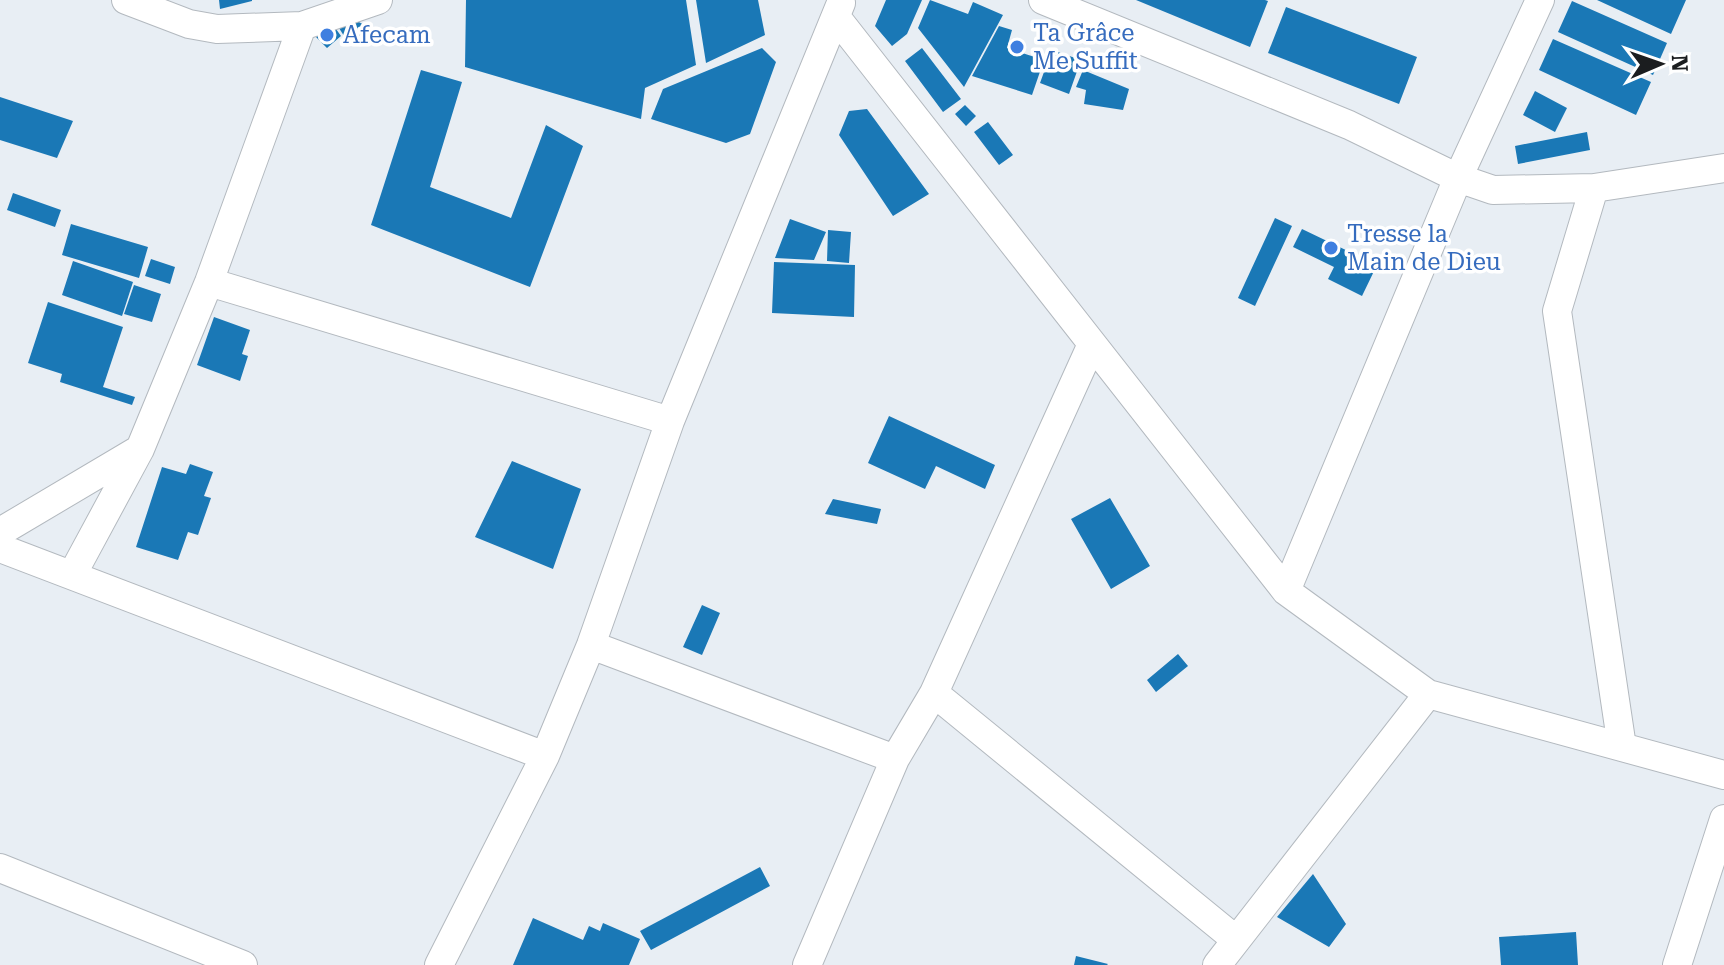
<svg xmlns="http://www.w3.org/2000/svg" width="1724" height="965" font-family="'Roboto Serif',serif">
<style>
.building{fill:#1a78b6}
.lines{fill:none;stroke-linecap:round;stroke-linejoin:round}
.minor-casing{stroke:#b3b9bf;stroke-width:30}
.minor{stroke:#fff;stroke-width:28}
.shop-dot{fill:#3f7fe0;stroke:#fff;stroke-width:3}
.labels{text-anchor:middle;stroke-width:7;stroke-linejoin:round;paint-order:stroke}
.shop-label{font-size:24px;fill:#366cbe;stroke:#fff;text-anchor:start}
</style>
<rect width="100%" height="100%" fill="#e8eef4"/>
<path class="building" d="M219,0H252V1L220,9Z
M466,0H686L696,65L645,88L641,119L465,67Z
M696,0H758L765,35L706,63Z
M886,0H922L907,34L892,46L875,26Z
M930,0L968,14L973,2L1003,15L964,87L918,28Z
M1136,0H1265L1268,1L1250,47Z
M1597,0H1686L1671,34Z
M1572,1L1667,43L1653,75L1558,32Z
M1286,7L1417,57L1399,104L1268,53Z
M353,19L376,31L368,44L344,36L334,20Z
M331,22L341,36L327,48L316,37Z
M999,26L1012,30L1007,48L1044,60L1032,95L972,76Z
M1553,39L1651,82L1636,115L1539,70Z
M762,48L776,62L750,134L726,143L651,119L663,89Z
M922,48L961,99L943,112L905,61Z
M1052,50L1081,60L1069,94L1040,83Z
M421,70L462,82L430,187L511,218L546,125L583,146L530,287L371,225Z
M1083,70L1129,89L1123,110L1084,104L1086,90L1076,87Z
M1535,91L1567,108L1555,132L1523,115Z
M0,97L73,121L57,158L0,140Z
M965,105L976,116L966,126L955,114Z
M867,109L929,194L893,216L839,135L849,111Z
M988,122L1013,155L999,165L974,132Z
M1587,132L1590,150L1518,164L1515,146Z
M13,193L61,210L55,227L7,210Z
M1275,218L1292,226L1255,306L1238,298Z
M790,219L826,232L814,260L775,258Z
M71,224L148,247L139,278L62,255Z
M1302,229L1377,265L1362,296L1328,279L1334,267L1293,247Z
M828,230L851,232L849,263L827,261Z
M151,259L175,267L170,284L145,276Z
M73,261L133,282L122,316L62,295Z
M774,262L855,265L854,317L772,313Z
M134,285L161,294L152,322L124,314Z
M48,302L123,327L103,387L135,397L132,405L60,382L62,374L28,363Z
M214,317L250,330L242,354L248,356L240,381L197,365Z
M889,416L995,465L985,489L936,466L925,489L868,463Z
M512,461L581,489L553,569L475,537Z
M190,464L213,472L204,496L211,498L198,535L188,532L178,560L136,547L162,467L186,474Z
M1110,498L1150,566L1111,589L1071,519Z
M833,499L881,509L877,524L825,514Z
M702,605L720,613L702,655L683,647Z
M1178,654L1188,666L1156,692L1147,680Z
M760,867L770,886L651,950L640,931Z
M1313,874L1346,924L1329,947L1277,917Z
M533,918L583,940L589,926L600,931L603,923L640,939L629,965H513Z
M1576,932L1578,965H1501L1499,937Z
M1076,956L1108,964L1107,965H1074Z"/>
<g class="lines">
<defs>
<path id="minor" d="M126,0L189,24L217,29L302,26L378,0
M1043,0L1349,125L1458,178L1493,190L1594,188L1724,168
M836,17L1286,591L1428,694L1724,775
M1594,188L1557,311L1622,747
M209,282L670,421
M0,532L140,449
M0,548L545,756
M72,575L140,449L209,282L302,26
M1286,591L1458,178L1540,0
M591,645L895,759
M934,693L1235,939
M0,868L243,965
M439,965L545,756L591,645L670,421L841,3
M807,965L895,759L934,693L1092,344
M1217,965L1428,694
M1677,965L1724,819"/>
</defs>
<use href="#minor" class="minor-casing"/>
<use href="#minor" class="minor"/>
</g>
<g class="shop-dot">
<circle cx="327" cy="35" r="8"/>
<circle cx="1017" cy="47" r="8"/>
<circle cx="1331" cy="248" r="8"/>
</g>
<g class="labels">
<g class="shop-label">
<text x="1033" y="41">Ta Grâce<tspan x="1033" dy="28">Me Suffit</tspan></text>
<text x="343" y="43">Afecam</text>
<text x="1347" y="242">Tresse la<tspan x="1347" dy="28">Main de Dieu</tspan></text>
</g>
</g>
<g transform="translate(1660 64) rotate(88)" stroke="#ffffff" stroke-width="6" paint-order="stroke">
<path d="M0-6L14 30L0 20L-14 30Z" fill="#1b1d1f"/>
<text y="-12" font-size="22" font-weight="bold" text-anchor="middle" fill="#1b1d1f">N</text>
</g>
</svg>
